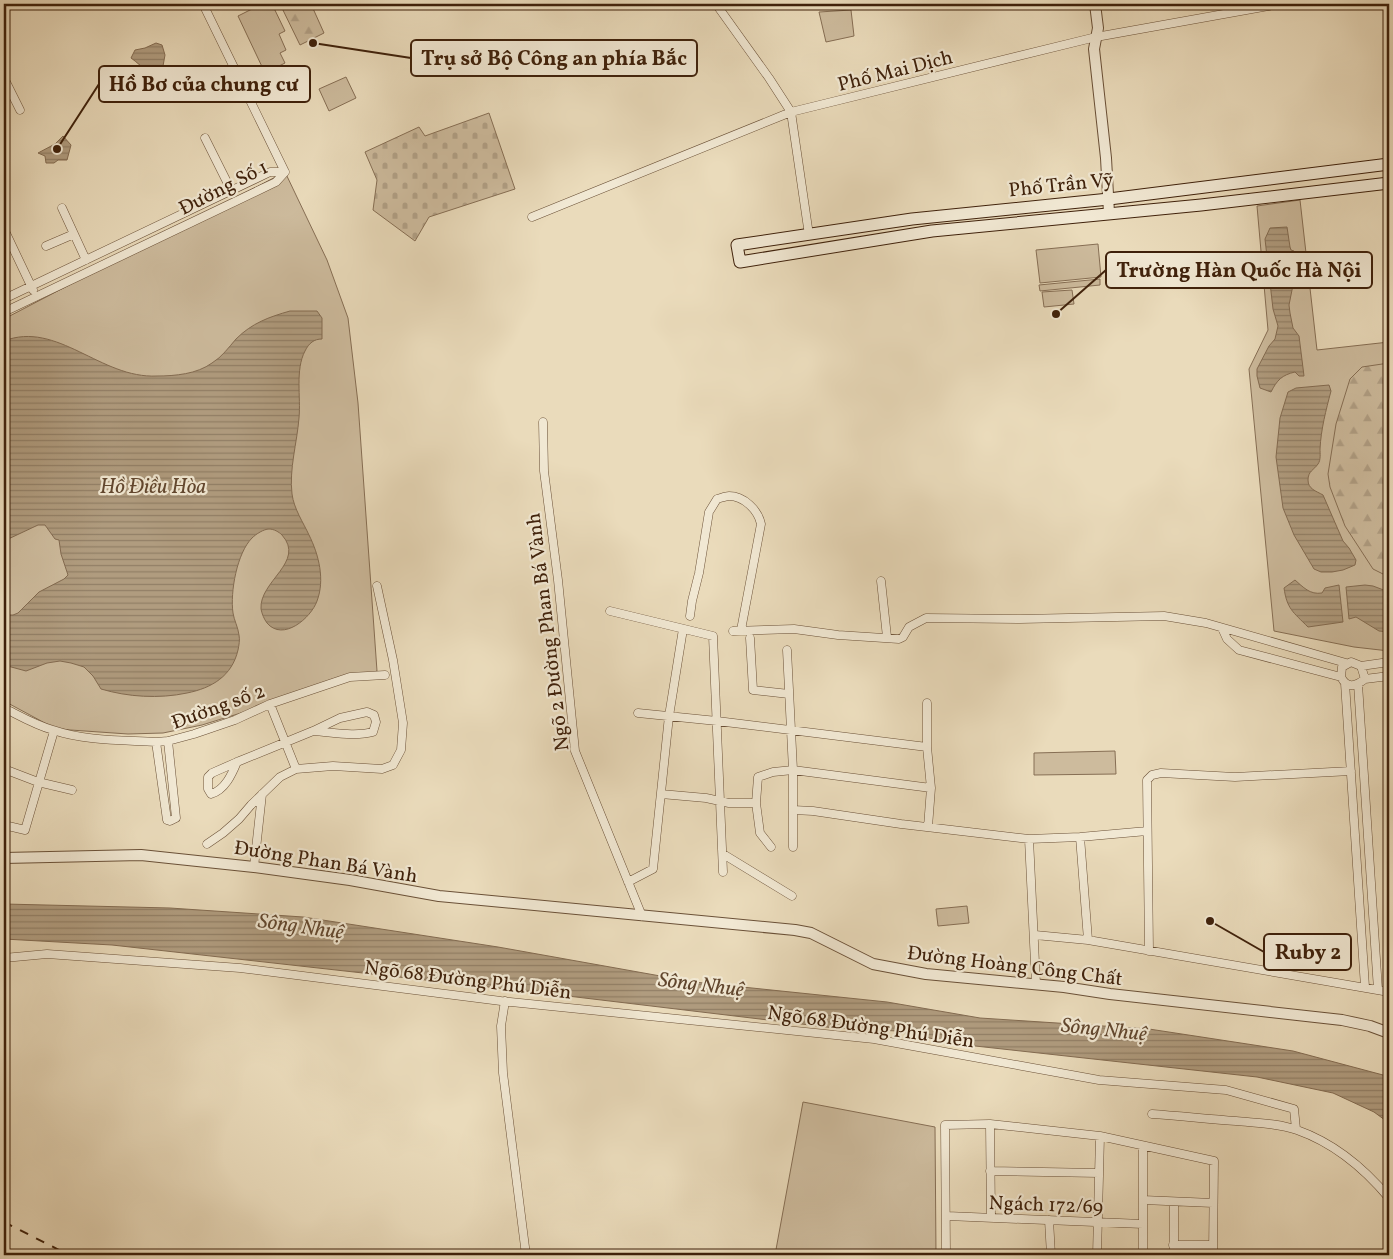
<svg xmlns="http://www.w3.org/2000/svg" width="1393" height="1259" font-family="Vollkorn,serif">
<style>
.green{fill:#cdbb9d;stroke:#866e54}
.forest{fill:url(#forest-firs);stroke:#866e54}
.cemetery{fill:url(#cemetery-stones);stroke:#866e54}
.water{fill:url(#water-rules);stroke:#836b51}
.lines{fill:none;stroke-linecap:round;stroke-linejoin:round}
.minor-casing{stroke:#6a5037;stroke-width:9}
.tertiary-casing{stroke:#6a5037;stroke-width:12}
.secondary-casing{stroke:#3f210b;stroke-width:13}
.minor{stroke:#f1e8d3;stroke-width:8}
.tertiary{stroke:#f1e8d3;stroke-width:10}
.secondary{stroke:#f1e8d3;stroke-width:11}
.rail{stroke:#3f210b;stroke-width:2;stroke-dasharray:9 9;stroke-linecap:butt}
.labels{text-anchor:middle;stroke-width:4.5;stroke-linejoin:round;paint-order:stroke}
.street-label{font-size:20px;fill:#3f210b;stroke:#f1e8d3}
.water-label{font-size:21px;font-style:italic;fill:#61462e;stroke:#f1e8d3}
.leader{fill:none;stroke:#3f210b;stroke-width:2}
.callout-dot{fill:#3f210b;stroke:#f1e8d3;stroke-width:2}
.callout{fill:#f1e8d3;stroke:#3f210b;stroke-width:2}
.callout-label{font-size:21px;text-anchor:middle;font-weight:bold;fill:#3f210b}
</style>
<defs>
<pattern id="forest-firs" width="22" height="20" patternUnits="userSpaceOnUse" patternTransform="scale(1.25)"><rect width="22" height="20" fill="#cdbb9d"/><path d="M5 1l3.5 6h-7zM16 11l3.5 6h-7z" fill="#b1a086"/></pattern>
<pattern id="cemetery-stones" width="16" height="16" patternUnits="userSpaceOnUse" patternTransform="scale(1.25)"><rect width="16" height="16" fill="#cdbb9d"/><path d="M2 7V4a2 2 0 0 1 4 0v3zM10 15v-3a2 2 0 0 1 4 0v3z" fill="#b1a086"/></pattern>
<pattern id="water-rules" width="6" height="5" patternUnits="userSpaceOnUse" patternTransform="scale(1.25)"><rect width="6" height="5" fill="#b09c7f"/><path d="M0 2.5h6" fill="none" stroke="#917f66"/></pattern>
</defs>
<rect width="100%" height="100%" fill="#eadbbb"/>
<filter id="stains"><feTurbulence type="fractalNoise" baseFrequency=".004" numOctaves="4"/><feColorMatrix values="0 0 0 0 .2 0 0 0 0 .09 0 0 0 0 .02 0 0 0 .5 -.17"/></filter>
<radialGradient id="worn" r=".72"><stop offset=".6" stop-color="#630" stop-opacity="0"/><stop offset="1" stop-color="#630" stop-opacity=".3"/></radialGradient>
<path class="green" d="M262,4H272L285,31L279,34L286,50L280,53L285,63L265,73L238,16Z
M851,10L854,36L826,42L819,12Z
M346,77L356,98L329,111L319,89Z
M285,172L327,260L348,318L358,403L377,671L202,725L163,733L128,734L56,729L4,701V319Z
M1300,200L1317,350L1389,342V651L1354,647L1274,631L1249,369L1268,330L1257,206Z
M1098,244L1101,277L1040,283L1036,250Z
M1100,279V285L1040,291L1039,285Z
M1072,290L1074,304L1044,307L1042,292Z
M1115,751L1116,774L1034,775V753Z
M967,906L969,923L938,926L936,909Z
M803,1102L935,1127L936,1255H775Z"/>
<path class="forest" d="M280,4H311L324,33L300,45Z
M1389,363V577L1373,569L1345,526L1330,487L1328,474L1336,424L1350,379L1362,367Z"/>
<path class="cemetery" d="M489,113L515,189L429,217L415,241L373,210L377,180L365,152L419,127L425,136Z"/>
<path class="water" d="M156,43L162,45L165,55L163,66L147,70C141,67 137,62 131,58L135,50L145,48Z
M63,136L71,145L67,160H58L54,163H46L45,156L38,153L55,144Z
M1287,227L1290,247L1291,250L1294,251L1290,255L1294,280L1289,305L1290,313L1293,328L1299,336L1304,376H1299L1295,372C1282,375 1277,380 1271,392L1260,388L1257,376V369L1269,346L1275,339L1278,326L1273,309L1265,239L1270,228Z
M290,311H317L322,318V339C314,339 309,343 305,351C295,370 301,397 299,418C297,443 289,469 292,494C294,509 303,522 309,535C319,555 325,580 317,601C311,618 283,642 267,623C264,619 262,614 261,609C259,581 306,562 282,535C279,532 274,529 269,529C264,529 256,534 252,538C237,553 230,592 233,613C234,620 238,627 239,635C240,640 239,645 238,650C232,676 212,688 187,693C159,699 128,697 101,689L93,676L84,667L71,663L60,661L47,663L26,671L4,665V615H13L18,613L39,592L64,579L68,575L61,554L59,540L55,539L45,525H38L4,541V341C57,320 101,379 157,376C175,376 197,374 212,363C222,357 229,347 236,339C252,323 269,317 290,311Z
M1329,385L1331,391C1326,410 1321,429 1320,449C1320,453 1321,460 1318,464C1314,470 1308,471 1308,480C1308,489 1316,491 1323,495L1343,541L1349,548L1356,560L1355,565L1343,570L1332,572H1321L1314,569L1294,535L1283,508L1276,457L1280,418L1288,392L1296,388Z
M1295,580C1303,587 1310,595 1322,593L1325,588L1339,585L1343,622L1308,627C1293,612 1287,609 1284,588Z
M1365,585L1373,586L1389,592V632L1379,631L1356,617L1349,619L1346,587Z
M4,904L170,908L303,917L498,947L694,982L887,1002L980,1018L1149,1029L1293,1051L1383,1075L1389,1081V1123L1374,1112L1333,1093L1257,1077L957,1044L897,1031L835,1028L551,994L112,945L4,939Z"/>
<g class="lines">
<defs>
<path id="minor" d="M203,4L285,172
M716,4L769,78L791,112L809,235
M4,78L20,110
M205,138L231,190
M62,208L86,260
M532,217L791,112L1096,37L1280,4
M4,229L33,290
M46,246L74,234
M4,299L270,172H285
M4,312L276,182L285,172
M543,422L544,471L558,580L575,751L642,916
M881,581L887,637
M610,611L713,636L723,872
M690,616L692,601L699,573L709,512L717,499C721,498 726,496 729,496C744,496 758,510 761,524L741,630
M1222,628L1227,639L1239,650L1341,677
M733,631L794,629L838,635L899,639L903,637L909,627L926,618L1020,619L1164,616L1206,623L1346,663
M750,638L753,690L789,694
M787,650L793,770V847
M1351,662L1361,666L1365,679C1356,686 1347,689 1341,677L1342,667Z
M1361,666L1389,662
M1365,679L1389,676
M1345,683L1365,987
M1358,684L1378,990
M927,703V747L931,788L928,827
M270,704L296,769
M4,708C20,716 35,725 53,730C85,741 122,740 156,742L168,741L194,734L235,720L270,704L350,677L385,675
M638,713L717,721L927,747
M156,742L167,820L170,821L176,818L168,741
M237,762C232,774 225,790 211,794L208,789V777L212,773L237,762L313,731L340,718L367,712L374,715L376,722L373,732C354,737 332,732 313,731
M4,769L38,782L72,790
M661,794L706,798L729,803H756
M793,810L813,811L901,824L1029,839L1080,837L1147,831
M4,825L25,830L54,731
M1080,837L1088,940
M1029,839L1036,984
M207,844L223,833L239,819L251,805L280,777L296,769L333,766L382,769L393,765L401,750L403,723L393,660L377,586
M771,847L760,833L756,803L758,777L773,772L793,770L931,788
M723,854L792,896
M254,867L262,794
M628,882L653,869L669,716L683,629
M1035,935L1088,940L1389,992
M1149,951L1147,780L1152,775L1161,773L1235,777L1351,771
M4,958L47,954L240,968L501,1001L874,1039L1099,1080L1226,1090L1294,1109L1296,1129
M505,1001L501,1026L503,1073L526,1255
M1152,1114C1180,1116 1208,1119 1236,1121C1256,1123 1278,1123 1297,1130C1334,1143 1364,1168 1389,1198
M990,1124L991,1218
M1143,1146V1255
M990,1171L1099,1173
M1143,1200L1213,1203
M947,1216L1143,1224
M1049,1220L1051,1255
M1173,1245H1213
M946,1255L945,1125L990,1124L1100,1136L1214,1161L1213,1255
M1097,1255L1100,1136
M1174,1255V1202"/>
<path id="tertiary" d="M1095,4L1098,28L1094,49L1106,158L1109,213
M4,858L141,855L169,858L254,867L350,880L439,896L795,930L811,933L873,964L926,974L1064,987L1110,994L1342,1020L1370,1026L1389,1033"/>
<path id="secondary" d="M1389,164L1109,199L912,219L737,245L740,262L932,231L1201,205L1389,183"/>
</defs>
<use href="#minor" class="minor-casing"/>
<use href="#tertiary" class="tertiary-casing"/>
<use href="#secondary" class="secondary-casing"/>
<use href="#minor" class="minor"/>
<use href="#tertiary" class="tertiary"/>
<use href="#secondary" class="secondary"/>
<path class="rail" d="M4,1222L69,1255"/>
</g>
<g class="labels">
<g class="street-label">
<text transform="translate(895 70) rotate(-14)" y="7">Phố Mai Dịch</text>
<text transform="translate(1061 184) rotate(-6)" y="7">Phố Trần Vỹ</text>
<text transform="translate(223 187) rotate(-27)" y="7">Đường Số 1</text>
<text transform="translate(547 632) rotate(-97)" y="7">Ngõ 2 Đường Phan Bá Vành</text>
<text transform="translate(218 706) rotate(-20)" y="7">Đường số 2</text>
<text transform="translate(326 861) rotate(9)" y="7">Đường Phan Bá Vành</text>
<text transform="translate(1015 965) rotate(7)" y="7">Đường Hoàng Công Chất</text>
<text transform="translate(468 979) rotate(7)" y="7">Ngõ 68 Đường Phú Diễn</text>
<text transform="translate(871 1026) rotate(8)" y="7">Ngõ 68 Đường Phú Diễn</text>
<text transform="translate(1046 1204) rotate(2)" y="7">Ngách 172/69</text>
</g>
<g class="water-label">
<text x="153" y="493">Hồ Điều Hòa</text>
<text transform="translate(301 926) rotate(8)" y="7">Sông Nhuệ</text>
<text transform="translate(701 984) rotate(7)" y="7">Sông Nhuệ</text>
<text transform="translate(1104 1029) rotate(6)" y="7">Sông Nhuệ</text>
</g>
</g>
<path class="leader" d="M313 43L411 58M57 149L99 84M1056 314L1106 270M1210 921L1264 952"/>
<g class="callout-dot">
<circle cx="313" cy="43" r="5"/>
<circle cx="57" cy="149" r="5"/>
<circle cx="1056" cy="314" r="5"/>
<circle cx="1210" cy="921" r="5"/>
</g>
<g class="callout">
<rect x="411" y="40" width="286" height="36" rx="5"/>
<rect x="99" y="66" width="211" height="36" rx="5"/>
<rect x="1106" y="252" width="266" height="36" rx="5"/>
<rect x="1264" y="934" width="87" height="36" rx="5"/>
</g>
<g class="callout-label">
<text x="554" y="65">Trụ sở Bộ Công an phía Bắc</text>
<text x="204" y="91">Hồ Bơ của chung cư</text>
<text x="1239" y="277">Trường Hàn Quốc Hà Nội</text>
<text x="1308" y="959">Ruby 2</text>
</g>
<rect width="1393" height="1259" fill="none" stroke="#eadbbb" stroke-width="20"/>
<rect x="5" y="5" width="1383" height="1249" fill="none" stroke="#3f210b" stroke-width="2.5"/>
<rect x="10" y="10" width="1373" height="1239" fill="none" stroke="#3f210b"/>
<rect width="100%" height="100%" filter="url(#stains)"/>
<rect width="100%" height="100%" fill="url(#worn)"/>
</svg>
